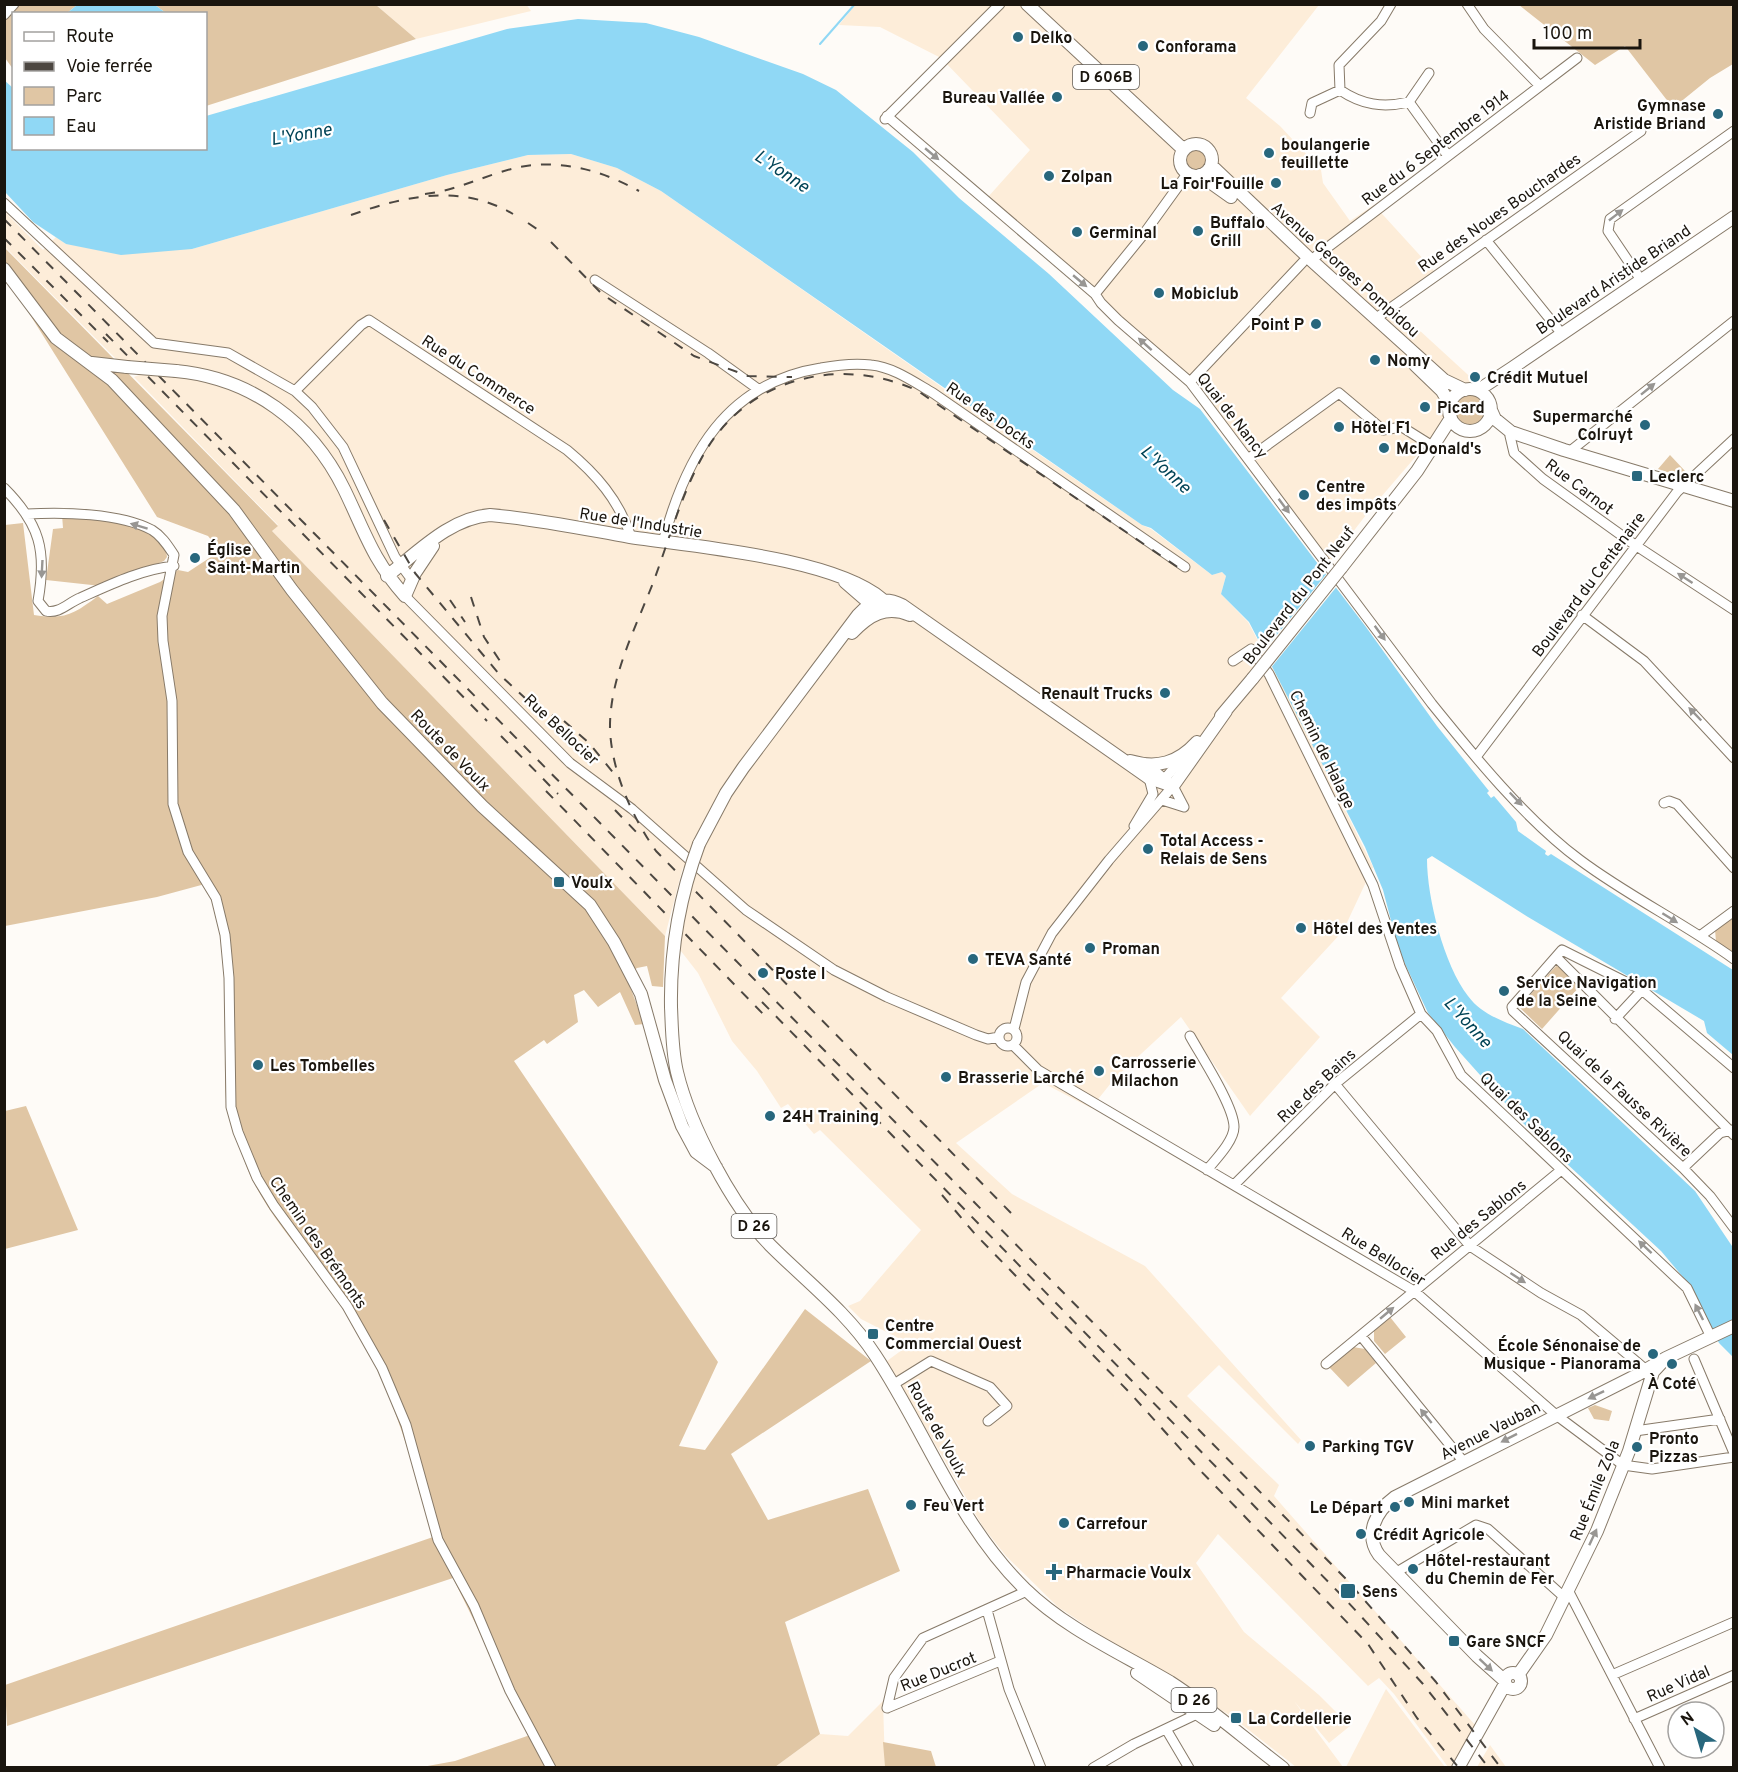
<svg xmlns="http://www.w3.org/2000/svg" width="1738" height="1772" font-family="Overpass,sans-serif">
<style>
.built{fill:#fdedd9}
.green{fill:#e0c6a4}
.water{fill:#90d8f5}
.pier{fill:#fefbf7}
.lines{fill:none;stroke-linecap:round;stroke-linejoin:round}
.stream{stroke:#90d8f5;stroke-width:2}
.minor-casing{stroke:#877a69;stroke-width:11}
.major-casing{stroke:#877a69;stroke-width:14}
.minor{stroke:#fff;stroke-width:9}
.major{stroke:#fff;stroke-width:12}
.rail{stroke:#4c4741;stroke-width:2;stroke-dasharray:10 10;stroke-linecap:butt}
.major-bridge-casing{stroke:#877a69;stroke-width:14;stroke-linecap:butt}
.major-bridge{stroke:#fff;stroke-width:12}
.oneway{fill:#989693}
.poi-dot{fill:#28677d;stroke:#fff;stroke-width:2}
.labels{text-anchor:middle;stroke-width:4.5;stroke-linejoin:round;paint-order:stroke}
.shield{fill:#fff;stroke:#5f5b56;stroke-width:1.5}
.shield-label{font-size:15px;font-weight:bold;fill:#1a150e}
.poi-label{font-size:16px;font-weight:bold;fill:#1a150e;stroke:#fff;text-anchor:start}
.street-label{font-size:16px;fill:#1a150e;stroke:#fff}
.water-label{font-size:18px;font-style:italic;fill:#004356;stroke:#fff}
</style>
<rect width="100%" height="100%" fill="#fefbf7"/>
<path class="built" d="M526,4L531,11L416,39L376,5Z
M856,4L1319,5L1246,98L1280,126L1321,170L1323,183L1350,221L1374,205L1436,273L1394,307L1478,384L1369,511L1329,563L1192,381L988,197L1030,150L941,58L880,27L839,25Z
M571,154L617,168L661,191L983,416L1142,525L1151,529L1212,575L1222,572L1226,576L1221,594L1248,622L1311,740L1373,867L1343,931L1281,998L1320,1037L1250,1116L1181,1017L1115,1078L1091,1108L1043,1083L956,1143L1012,1194L1145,1266L1301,1440L1298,1444L1219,1365L1187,1396L1279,1485L1274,1496L1475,1725L1451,1767H1448L1394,1694L1379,1678L1368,1686L1218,1534L1196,1563L1244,1632L1319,1695L1350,1726L1329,1743L1294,1701L1343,1767H1296L1231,1716L1138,1660L1058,1607L1006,1556L983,1527L887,1361L910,1344L861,1319L848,1306L860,1301L921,1230L820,1130L814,1134L788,1104L781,1108L757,1071L732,1041L698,973L677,946L693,878L683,867L665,936L272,531L278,525L134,377L141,374L120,363L5,247L4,211L43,250L56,237L66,244L192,249L447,175L528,155Z
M1386,1689L1445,1767H1346Z
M883,1701L885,1767L747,1768L775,1767L820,1734L848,1736Z
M1490,1745L1506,1767H1477Z"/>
<path class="green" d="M8,5H77L67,13L14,14L13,69L5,58V8Z
M155,5H376L416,39L206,106V14L166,13Z
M1519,5H1729L1733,7V64L1710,78L1673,108L1625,46L1595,65Z
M1184 160a11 11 0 1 1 22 0a11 11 0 1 1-22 0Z
M4,247L278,526L272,531L665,936L663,987L652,986L647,966L637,968L626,976L644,1024L635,1025L620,992L598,1007L584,990L574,995L578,1022L547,1044L544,1040L514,1061L718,1362L679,1446L705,1450L805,1309L871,1361L731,1454L768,1520L868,1489L900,1571L785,1622L820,1734L775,1767H422L455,1761L530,1735L453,1578L7,1726L5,1685L433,1537C412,1460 393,1390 352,1321C319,1266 266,1221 244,1160C237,1141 228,1119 226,1099C221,1028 237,951 205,884L157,897L5,926V525L23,523L34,615C65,620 74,614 98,596L107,604L160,582L178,570L188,572L220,551L208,536L157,517L5,275Z
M1455 410a16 16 0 1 1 32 0a16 16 0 1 1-32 0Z
M1670,455L1686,472V473L1676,475L1658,469Z
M62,515C87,517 167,524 167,557L164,561L101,586L46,580L53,529L63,528Z
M1733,916V954L1716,942L1715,929Z
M1556,966L1561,967L1580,986L1542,1029L1519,1007Z
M26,1106L78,1230L5,1249V1111Z
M1390,1317L1406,1337L1385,1354L1374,1341V1329Z
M1353,1347L1365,1349L1376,1363L1348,1387L1329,1367Z
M1595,1405L1612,1411L1609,1421L1594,1419L1588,1408Z
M883,1742L931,1751L936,1767H885Z"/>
<path class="water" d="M77,5H155L166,13H67Z
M578,19L646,23L699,37L803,74L836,90L913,152L959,198L1049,274L1173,390L1200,409L1366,627L1437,726L1489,791L1487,793L1491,798L1494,796L1516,822L1518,831L1546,851L1545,854L1548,856L1551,854L1733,970V1055L1707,1033L1704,1021L1528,917L1432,856L1427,859C1427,898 1444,965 1468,996C1481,1014 1502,1021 1523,1029L1695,1191L1734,1249L1733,1357L1719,1343L1688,1283L1661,1251L1523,1123L1455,1047L1428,1013L1399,951L1383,890L1365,847L1249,622L1221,594L1226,576L1222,572L1212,575L1151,528L1142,525L661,191L617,168L571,154L528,155L447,175L192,249L121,255L66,244L33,222L5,192L4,80L13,88L14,148H206V116L507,29Z"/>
<path class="pier" d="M1328,572L1338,585L1270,669L1262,653Z"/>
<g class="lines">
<path class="stream" d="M820,44L855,4"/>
<defs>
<path id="minor" d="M1391,4L1381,21L1339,65L1340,90C1362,105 1383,108 1409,102L1448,156
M1467,4L1484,29L1540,86
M4,15L14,4
M1409,102L1429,73
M1310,113L1312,103L1340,90
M887,116L1095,294L1101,303L1118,320L1190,382L1432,704C1474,756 1526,820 1580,860C1628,896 1684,923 1734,959
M885,119L1000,4
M4,203L154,343L228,353L295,391L312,407L343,447L395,557L412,580
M1486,240L1562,334
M1311,260L1577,58
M595,280L708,353L758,389
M1641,280L1608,231L1610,219L1734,131
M1095,294L1143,235L1187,174
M1375,319L1641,131
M1190,382L1303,262
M295,391L361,325L369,320L567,450C596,474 619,500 631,537
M1510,436L1514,453L1543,479L1635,545L1734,610
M1569,452L1734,321
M1248,459L1339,393L1383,430L1402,427L1434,447
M4,488C40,524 47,551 38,601L46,611C59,614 68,603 80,598C109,585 142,569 174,566
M27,514C63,512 120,513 152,530C162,536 168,546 174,555L162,616L163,641L172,701L173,804L188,852L216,898L225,935L229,978L231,1107L238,1132L257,1178L274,1206L347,1306L382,1368L406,1425L438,1540L474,1606L510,1691L551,1768
M663,542C686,456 726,383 821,368C837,365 855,363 871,365C893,367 914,382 933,393L1185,567
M405,596L570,763L632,809L746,910L834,970L887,997L976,1035L988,1039L999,1037
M1582,615L1644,661L1734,758
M1233,661L1251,649L1269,674L1373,885L1400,966L1421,1014L1437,1031L1461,1075L1687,1288L1711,1337
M1476,757L1677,492L1734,439
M1149,766L1173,786L1184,807
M1162,782L1184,756
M1162,800L1184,807
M1664,803L1669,801L1677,804L1734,868
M1134,826L1153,794L1149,778
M1700,936L1734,911
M1557,958L1734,1135
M1615,1019L1642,990
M999 1037a9 9 0 1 1 18 0a9 9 0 1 1-18 0Z
M1014,1029L1026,982L1052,933L1109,860L1173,786
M1190,1036C1201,1056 1234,1106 1234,1127C1234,1141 1215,1160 1207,1170
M1013,1045L1038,1070L1414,1291L1556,1415L1623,1465L1652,1469L1734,1457
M1734,1068L1642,990L1562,950L1512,1007L1513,1011L1683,1168L1710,1196L1734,1228
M1335,1084L1470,1246L1541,1293L1581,1315L1645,1369
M1683,1168L1720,1133L1732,1130
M1235,1184L1335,1084L1421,1014
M1361,1336L1463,1461
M1694,1359L1734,1453
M1326,1364L1560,1171
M894,1384L931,1361L990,1387L1007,1406L988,1421
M1635,1431L1720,1419
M1395,1573L1476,1525L1488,1529L1564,1597
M1568,1590L1660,1768
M987,1610L1009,1689L1041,1768
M1612,1675L1734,1622
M887,1708L894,1678L923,1638L1027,1591
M887,1708L1000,1661
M1634,1719L1734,1675
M1166,1729L1189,1768
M1093,1768L1134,1744L1197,1714"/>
<path id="major" d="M1027,4L1184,150
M1180 160a16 16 0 1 1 32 0a16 16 0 1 1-32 0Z
M1211,165L1311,260L1444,380L1465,390
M1200,175L1231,197
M4,269L56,338L112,380L234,510L292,590L382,703L482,806L590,905L614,942L641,994L665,1080L682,1126L696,1152L716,1167
M92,363L127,367
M1415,365L1442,391L1450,404
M176,371C251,378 311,422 344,489C365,532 372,559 405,596L415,573L433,546
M1474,389L1483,387L1512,368L1734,217
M1449 410a21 21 0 1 1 42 0a21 21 0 1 1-42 0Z
M1491,410L1495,419L1511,432L1564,450L1734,501
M1341,568L1417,471L1451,418
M387,576C418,552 450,518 490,515C537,519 584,529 630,537C697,547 833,558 882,599
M845,582L875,608
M852,633C869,615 886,605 910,615
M1221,716L1253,678
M1130,761C1157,769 1178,763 1197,742
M699,844L726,793L743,768L858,615C871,601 884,596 902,605L1149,778L1173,786L1226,711
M671,1007C672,1029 672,1051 677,1072C690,1126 732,1206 770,1245C806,1281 847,1312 875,1355C926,1432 958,1524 1025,1589C1066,1629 1121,1653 1170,1682C1209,1707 1246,1740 1283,1768
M1137,1673L1214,1725
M1505 1681a8 8 0 1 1 16 0a8 8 0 1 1-16 0Z
M1518,1675L1546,1635L1597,1531L1629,1451L1653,1372L1666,1358L1734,1326
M1505,1681L1477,1656L1379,1555C1364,1534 1376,1511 1395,1497L1637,1375L1666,1358
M1458,1768L1505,1684"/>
</defs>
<use href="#minor" class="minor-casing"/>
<use href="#major" class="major-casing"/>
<use href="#minor" class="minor"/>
<use href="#major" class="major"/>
<path class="rail" d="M425,194C452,191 475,180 501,172C548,156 596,167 639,191
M351,215C405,196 460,183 513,214
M4,219L1346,1579L1436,1682L1501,1768
M528,223L540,231
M4,238L108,342
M551,242L602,294L694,356L748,376L792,377
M106,334L487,721
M384,520L415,573L499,674L525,698L569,726
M471,597L484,637L504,667
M450,600L465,622
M564,721L589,743L615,775
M501,736L558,794
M546,791L766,1017
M615,810L642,838
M762,1002L1346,1600L1423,1684L1489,1768
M942,1195L975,1234L1131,1394L1194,1464L1368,1644L1417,1718L1459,1768
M1011,1213L656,851C632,817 612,772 610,730C609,679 635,629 653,583C669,540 682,492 705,452C749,377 841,355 918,391L1182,570"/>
<defs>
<path id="major-bridge" d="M127,367L176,371
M1253,678L1341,568
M671,1007C670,949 679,898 699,844"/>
</defs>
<use href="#major-bridge" class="major-bridge-casing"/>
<use href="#major-bridge" class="major-bridge"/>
</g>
<defs><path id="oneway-solid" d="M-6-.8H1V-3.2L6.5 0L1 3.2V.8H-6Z" transform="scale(1.5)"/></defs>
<g class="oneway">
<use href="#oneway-solid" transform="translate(932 154) rotate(40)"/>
<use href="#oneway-solid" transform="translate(1616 215) rotate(-38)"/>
<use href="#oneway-solid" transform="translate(1080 281) rotate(40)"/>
<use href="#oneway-solid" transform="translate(1145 344) rotate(-138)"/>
<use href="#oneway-solid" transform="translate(1648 389) rotate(-39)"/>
<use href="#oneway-solid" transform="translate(1284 506) rotate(53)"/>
<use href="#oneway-solid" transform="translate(139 526) rotate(-163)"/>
<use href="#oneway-solid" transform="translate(42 569) rotate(93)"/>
<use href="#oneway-solid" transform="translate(1685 578) rotate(-147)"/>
<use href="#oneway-solid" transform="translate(1380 633) rotate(54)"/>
<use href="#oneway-solid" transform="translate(1695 714) rotate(-134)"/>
<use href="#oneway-solid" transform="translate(1516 799) rotate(46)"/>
<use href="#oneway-solid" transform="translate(1670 918) rotate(32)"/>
<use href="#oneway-solid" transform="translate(1645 1247) rotate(-137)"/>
<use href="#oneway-solid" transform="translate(1518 1278) rotate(33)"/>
<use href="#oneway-solid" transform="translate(1699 1312) rotate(-117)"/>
<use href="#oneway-solid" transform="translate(1387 1313) rotate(-40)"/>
<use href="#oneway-solid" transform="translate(1596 1395) rotate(154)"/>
<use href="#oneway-solid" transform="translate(1426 1416) rotate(-129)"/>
<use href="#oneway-solid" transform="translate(1509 1438) rotate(153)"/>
<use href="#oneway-solid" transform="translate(1593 1537) rotate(-65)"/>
<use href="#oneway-solid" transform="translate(1486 1665) rotate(43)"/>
</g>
<g class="poi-dot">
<circle cx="1018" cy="37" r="6"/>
<circle cx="1143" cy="46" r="6"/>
<circle cx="1057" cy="97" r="6"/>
<circle cx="1718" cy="114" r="6"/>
<circle cx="1269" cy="153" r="6"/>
<circle cx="1049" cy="176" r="6"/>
<circle cx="1276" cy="183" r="6"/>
<circle cx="1198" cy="231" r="6"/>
<circle cx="1077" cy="232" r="6"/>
<circle cx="1159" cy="293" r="6"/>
<circle cx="1316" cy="324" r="6"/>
<circle cx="1375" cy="360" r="6"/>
<circle cx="1475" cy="377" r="6"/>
<circle cx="1425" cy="407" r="6"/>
<circle cx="1645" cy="425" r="6"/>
<circle cx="1339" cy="427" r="6"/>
<circle cx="1384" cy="448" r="6"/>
<rect x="1631" y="470" width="12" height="12" rx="3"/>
<circle cx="1304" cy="495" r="6"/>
<circle cx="195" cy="558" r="6"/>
<circle cx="1165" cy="693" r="6"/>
<circle cx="1148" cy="849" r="6"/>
<rect x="553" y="876" width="12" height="12" rx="3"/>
<circle cx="1301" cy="928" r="6"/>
<circle cx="1090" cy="948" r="6"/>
<circle cx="973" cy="959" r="6"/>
<circle cx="763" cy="973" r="6"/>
<circle cx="1504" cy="991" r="6"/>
<circle cx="258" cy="1065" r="6"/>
<circle cx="1099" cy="1071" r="6"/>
<circle cx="946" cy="1077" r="6"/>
<circle cx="770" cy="1116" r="6"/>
<rect x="867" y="1328" width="12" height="12" rx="3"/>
<circle cx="1653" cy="1354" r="6"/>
<circle cx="1672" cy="1364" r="6"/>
<circle cx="1310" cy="1446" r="6"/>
<circle cx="1637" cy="1447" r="6"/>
<circle cx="1409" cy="1502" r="6"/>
<circle cx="911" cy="1505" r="6"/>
<circle cx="1395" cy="1507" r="6"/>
<circle cx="1064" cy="1523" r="6"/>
<circle cx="1361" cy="1534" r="6"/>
<circle cx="1413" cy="1569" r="6"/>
<path d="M1051 1563h6v6h6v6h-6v6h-6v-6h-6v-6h6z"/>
<rect x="1340" y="1583" width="16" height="16" rx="3"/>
<rect x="1448" y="1635" width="12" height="12" rx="3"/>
<rect x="1230" y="1712" width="12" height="12" rx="3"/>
</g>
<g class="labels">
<g class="shield">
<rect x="1073" y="65" width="66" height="24" rx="4.5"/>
<rect x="731.5" y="1214" width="45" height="24" rx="4.5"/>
<rect x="1171.5" y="1688" width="45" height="24" rx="4.5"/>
</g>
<g class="shield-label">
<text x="1106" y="82">D 606B</text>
<text x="754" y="1231">D 26</text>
<text x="1194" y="1705">D 26</text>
</g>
<g class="poi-label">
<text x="1030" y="43">Delko</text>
<text x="1155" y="52">Conforama</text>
<text x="1045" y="103" text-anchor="end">Bureau Vallée</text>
<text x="1706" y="111" text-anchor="end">Gymnase<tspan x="1706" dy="18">Aristide Briand</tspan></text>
<text x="1281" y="150">boulangerie<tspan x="1281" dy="18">feuillette</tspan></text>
<text x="1061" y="182">Zolpan</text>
<text x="1264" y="189" text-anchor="end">La Foir'Fouille</text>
<text x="1210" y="228">Buffalo<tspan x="1210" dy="18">Grill</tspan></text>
<text x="1089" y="238">Germinal</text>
<text x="1171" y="299">Mobiclub</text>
<text x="1304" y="330" text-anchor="end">Point P</text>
<text x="1387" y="366">Nomy</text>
<text x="1487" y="383">Crédit Mutuel</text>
<text x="1437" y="413">Picard</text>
<text x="1633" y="422" text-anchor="end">Supermarché<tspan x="1633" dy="18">Colruyt</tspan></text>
<text x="1351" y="433">Hôtel F1</text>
<text x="1396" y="454">McDonald's</text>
<text x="1649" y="482">Leclerc</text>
<text x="1316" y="492">Centre<tspan x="1316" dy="18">des impôts</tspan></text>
<text x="207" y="555">Église<tspan x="207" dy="18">Saint-Martin</tspan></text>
<text x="1153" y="699" text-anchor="end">Renault Trucks</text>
<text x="1160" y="846">Total Access -<tspan x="1160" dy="18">Relais de Sens</tspan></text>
<text x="571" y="888">Voulx</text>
<text x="1313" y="934">Hôtel des Ventes</text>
<text x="1102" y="954">Proman</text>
<text x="985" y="965">TEVA Santé</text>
<text x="775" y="979">Poste I</text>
<text x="1516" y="988">Service Navigation<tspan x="1516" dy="18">de la Seine</tspan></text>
<text x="1111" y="1068">Carrosserie<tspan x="1111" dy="18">Milachon</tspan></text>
<text x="270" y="1071">Les Tombelles</text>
<text x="958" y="1083">Brasserie Larché</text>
<text x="782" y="1122">24H Training</text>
<text x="885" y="1331">Centre<tspan x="885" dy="18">Commercial Ouest</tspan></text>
<text x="1641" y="1351" text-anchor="end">École Sénonaise de<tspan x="1641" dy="18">Musique - Pianorama</tspan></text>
<text x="1672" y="1389" text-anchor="middle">À Coté</text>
<text x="1649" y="1444">Pronto<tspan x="1649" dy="18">Pizzas</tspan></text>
<text x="1322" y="1452">Parking TGV</text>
<text x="1421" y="1508">Mini market</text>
<text x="923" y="1511">Feu Vert</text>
<text x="1383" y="1513" text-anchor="end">Le Départ</text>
<text x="1076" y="1529">Carrefour</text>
<text x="1373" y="1540">Crédit Agricole</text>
<text x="1425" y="1566">Hôtel-restaurant<tspan x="1425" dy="18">du Chemin de Fer</tspan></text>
<text x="1066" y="1578">Pharmacie Voulx</text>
<text x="1362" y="1597">Sens</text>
<text x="1466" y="1647">Gare SNCF</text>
<text x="1248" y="1724">La Cordellerie</text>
</g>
<g class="street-label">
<text transform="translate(1435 147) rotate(-37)" y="6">Rue du 6 Septembre 1914</text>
<text transform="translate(1499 212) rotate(-35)" y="6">Rue des Noues Bouchardes</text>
<text transform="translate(1346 269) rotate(42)" y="6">Avenue Georges Pompidou</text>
<text transform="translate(1613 279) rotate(-34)" y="6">Boulevard Aristide Briand</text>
<text transform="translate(479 374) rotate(33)" y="6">Rue du Commerce</text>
<text transform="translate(991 415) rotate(35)" y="6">Rue des Docks</text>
<text transform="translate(1233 415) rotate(52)" y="6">Quai de Nancy</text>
<text transform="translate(1580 486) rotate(37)" y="6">Rue Carnot</text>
<text transform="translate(641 522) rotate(9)" y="6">Rue de l'Industrie</text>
<text transform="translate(1588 584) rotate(-53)" y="6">Boulevard du Centenaire</text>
<text transform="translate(1298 595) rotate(-52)" y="6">Boulevard du Pont Neuf</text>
<text transform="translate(562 729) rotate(43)" y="6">Rue Bellocier</text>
<text transform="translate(1323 749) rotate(64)" y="6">Chemin de Halage</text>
<text transform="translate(451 750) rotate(46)" y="6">Route de Voulx</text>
<text transform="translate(1316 1085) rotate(-43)" y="6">Rue des Bains</text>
<text transform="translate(1625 1093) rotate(43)" y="6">Quai de la Fausse Rivière</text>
<text transform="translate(1527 1117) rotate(44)" y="6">Quai des Sablons</text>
<text transform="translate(1478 1219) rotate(-39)" y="6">Rue des Sablons</text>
<text transform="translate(319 1242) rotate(55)" y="6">Chemin des Brémonts</text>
<text transform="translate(1384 1256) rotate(32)" y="6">Rue Bellocier</text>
<text transform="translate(938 1429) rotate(61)" y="6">Route de Voulx</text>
<text transform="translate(1490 1430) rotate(-27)" y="6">Avenue Vauban</text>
<text transform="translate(1594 1490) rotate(-68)" y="6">Rue Émile Zola</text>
<text transform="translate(938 1671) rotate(-22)" y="6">Rue Ducrot</text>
<text transform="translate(1678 1683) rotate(-24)" y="6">Rue Vidal</text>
</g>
<g class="water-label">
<text transform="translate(301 134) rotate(-10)" y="6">L'Yonne</text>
<text transform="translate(782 171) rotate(34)" y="6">L'Yonne</text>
<text transform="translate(1166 469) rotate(43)" y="6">L'Yonne</text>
<text transform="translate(1468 1022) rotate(48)" y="6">L'Yonne</text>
</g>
</g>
<rect width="1738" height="1772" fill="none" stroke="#1a150e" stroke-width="12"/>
<rect x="12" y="12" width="195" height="138" fill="#ffffff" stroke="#a3a19f" stroke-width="1.5"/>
<rect x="24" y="32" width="30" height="9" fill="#ffffff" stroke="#a3a19f" stroke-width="1.5"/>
<text x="66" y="42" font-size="18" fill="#1a150e">Route</text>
<rect x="24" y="62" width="30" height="9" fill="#4c4741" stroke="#a3a19f" stroke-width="1.5"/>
<text x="66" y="72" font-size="18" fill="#1a150e">Voie ferrée</text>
<rect x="24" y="87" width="30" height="18" fill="#e0c6a4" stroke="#a3a19f" stroke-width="1.5"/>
<text x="66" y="102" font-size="18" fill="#1a150e">Parc</text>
<rect x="24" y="117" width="30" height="18" fill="#90d8f5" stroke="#a3a19f" stroke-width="1.5"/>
<text x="66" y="132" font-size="18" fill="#1a150e">Eau</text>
<g transform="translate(1696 1730) rotate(323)"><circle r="28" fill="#ffffff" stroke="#a3a19f" stroke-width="1.5"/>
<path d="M0-4.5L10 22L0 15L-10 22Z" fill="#28677d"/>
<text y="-9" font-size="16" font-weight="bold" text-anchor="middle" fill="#1a150e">N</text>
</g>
<path d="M1534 39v9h106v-9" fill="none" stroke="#1a150e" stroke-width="3"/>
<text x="1543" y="39" font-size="18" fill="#1a150e" stroke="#ffffff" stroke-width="4.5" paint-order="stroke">100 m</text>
</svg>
